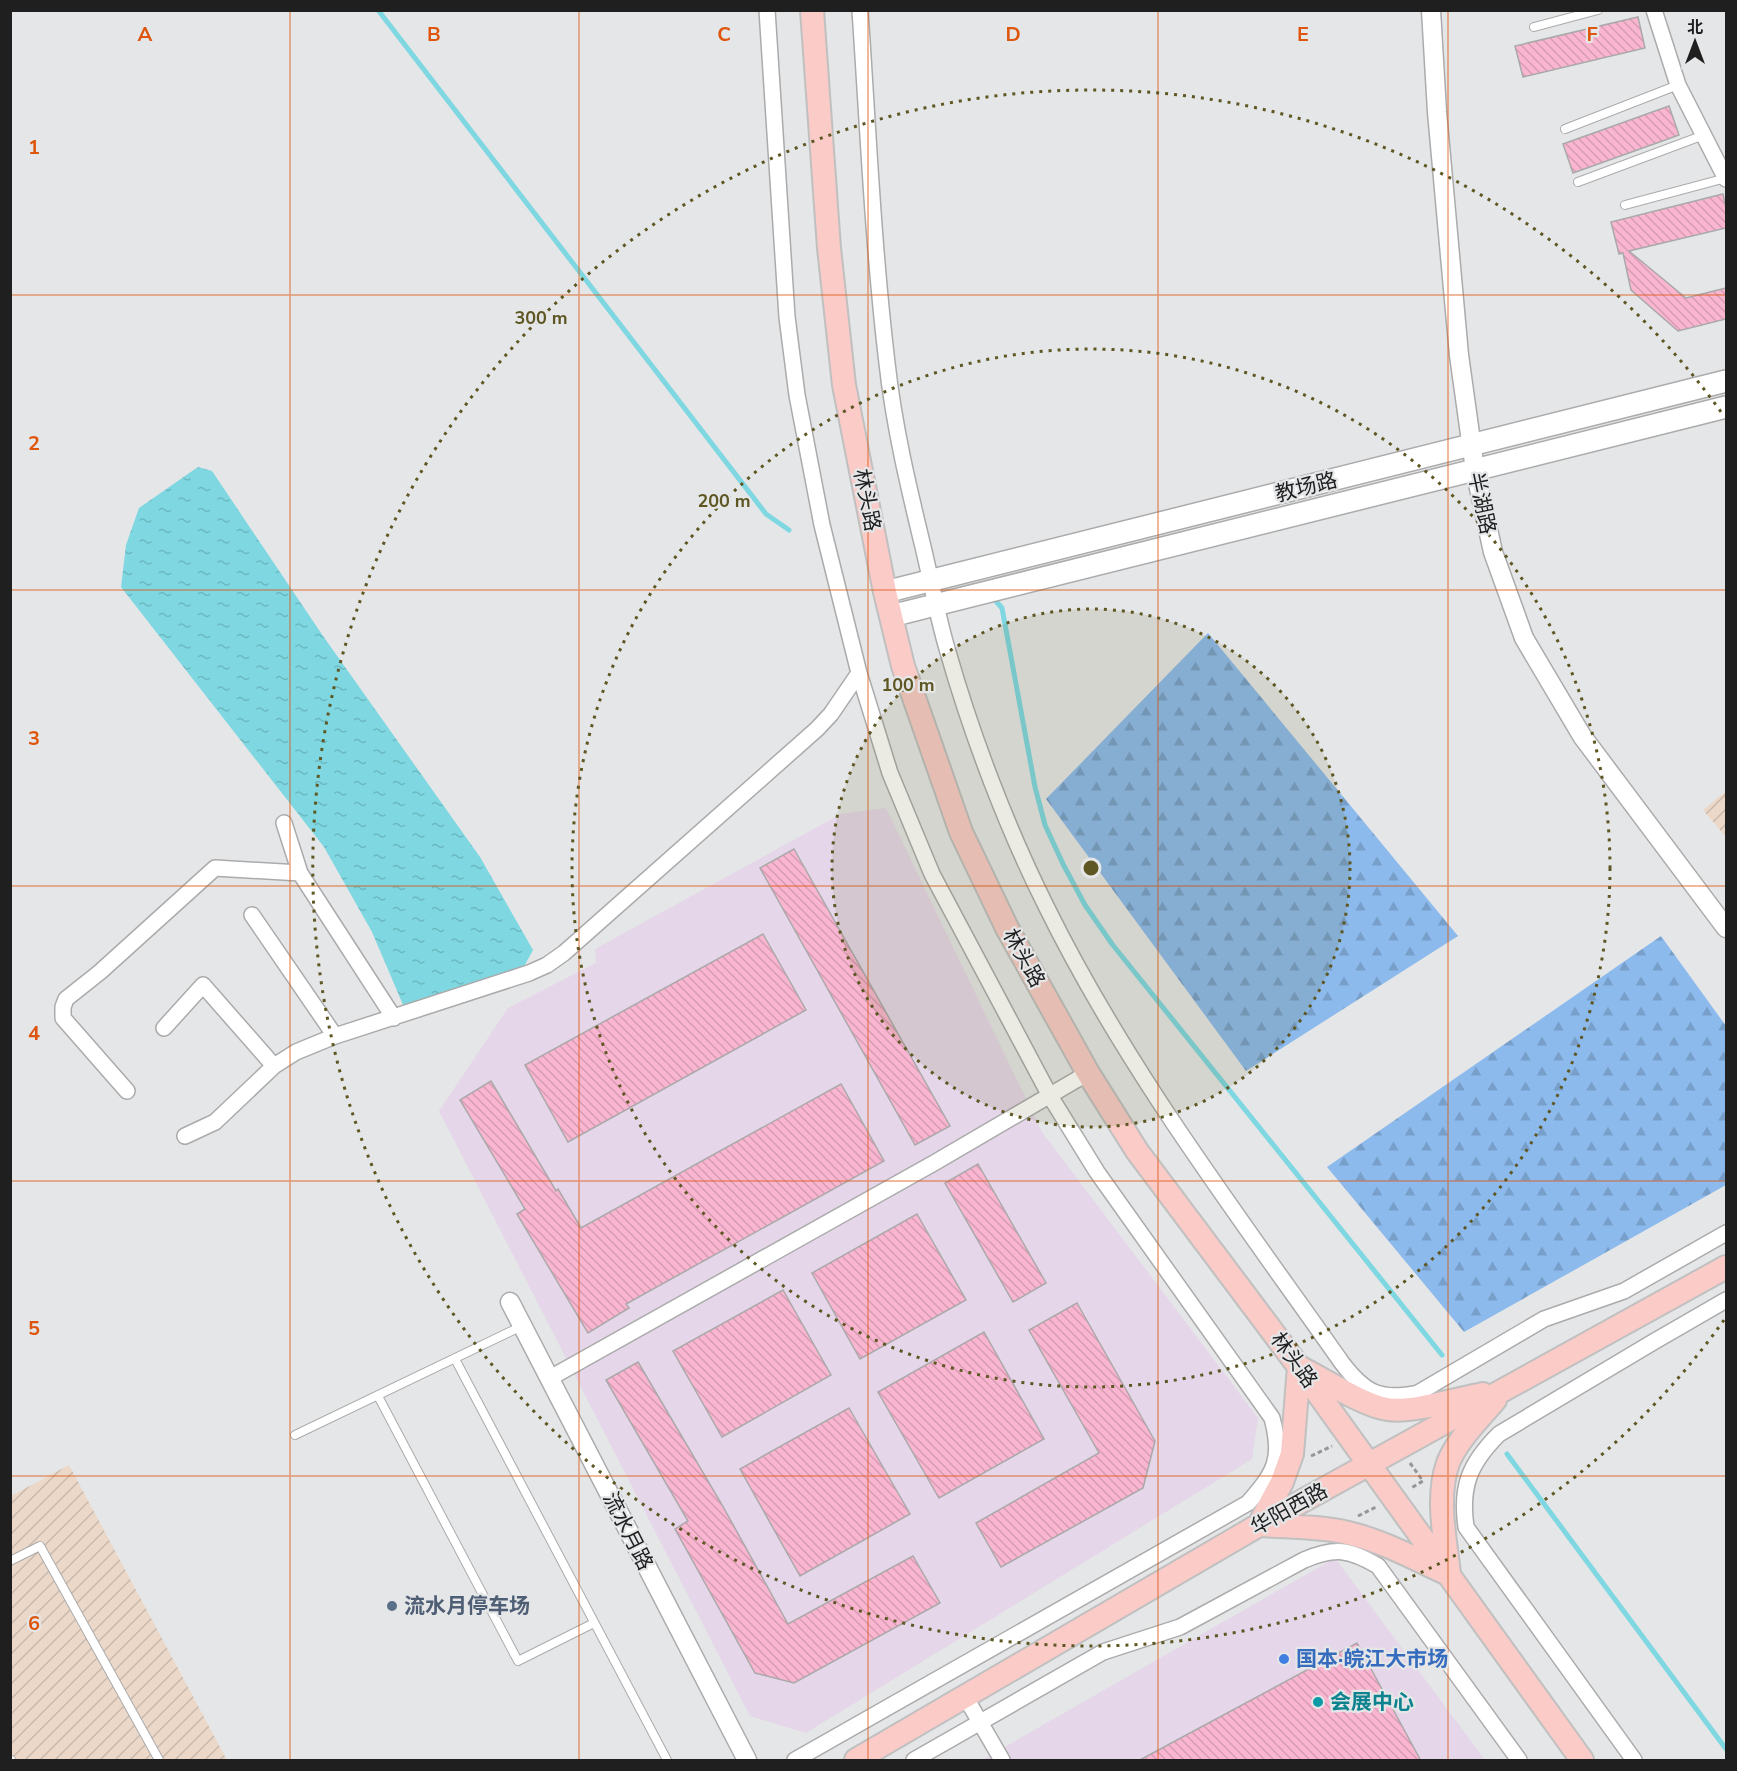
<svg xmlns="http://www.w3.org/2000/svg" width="1737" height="1771" font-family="'Nunito Sans','Noto Sans SC',sans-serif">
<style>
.commercial{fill:#e5d6e9}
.industrial{fill:url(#industrial-furrows)}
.forest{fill:url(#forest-firs)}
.water{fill:url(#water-ripples)}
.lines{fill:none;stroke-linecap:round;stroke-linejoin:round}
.stream{stroke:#7ed7e1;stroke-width:5}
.building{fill:url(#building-back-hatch);stroke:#aaa9aa;stroke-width:1.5}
.service-casing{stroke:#ababac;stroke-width:10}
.minor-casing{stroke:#ababac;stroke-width:18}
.tertiary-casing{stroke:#ababac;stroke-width:21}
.secondary-casing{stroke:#ababac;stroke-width:24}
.primary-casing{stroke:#c0c0c1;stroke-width:26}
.path{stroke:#959697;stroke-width:3;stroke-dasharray:4.5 3;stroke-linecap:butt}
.service{stroke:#fff;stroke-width:8}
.minor{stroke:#fff;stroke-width:15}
.tertiary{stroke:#fff;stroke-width:18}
.secondary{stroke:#fff;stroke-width:21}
.primary{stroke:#facbc7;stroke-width:22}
.grid{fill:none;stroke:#de560d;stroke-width:1.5;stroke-opacity:0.55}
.ring{fill:none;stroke:#5e5723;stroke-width:3;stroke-dasharray:3 6}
.service-dot{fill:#5c6f8a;stroke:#e5e6e7;stroke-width:2}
.shop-dot{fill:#3f7fe0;stroke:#e5e6e7;stroke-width:2}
.culture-dot{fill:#0f9aa8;stroke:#e5e6e7;stroke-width:2}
.labels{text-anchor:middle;stroke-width:4.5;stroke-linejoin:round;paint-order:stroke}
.street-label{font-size:21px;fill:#1f1f20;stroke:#e5e6e7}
.service-label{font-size:21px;font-weight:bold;fill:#4e5e75;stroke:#e5e6e7;text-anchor:start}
.shop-label{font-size:21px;font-weight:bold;fill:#366cbe;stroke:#e5e6e7;text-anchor:start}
.culture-label{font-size:21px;font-weight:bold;fill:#0d838f;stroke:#e5e6e7;text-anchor:start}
.grid-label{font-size:20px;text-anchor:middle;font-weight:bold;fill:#de560d;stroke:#e5e6e7;stroke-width:4.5;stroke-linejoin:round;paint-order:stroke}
.centre{fill:#5e5723;stroke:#e5e6e7;stroke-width:3}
.ring-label{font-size:18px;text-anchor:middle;font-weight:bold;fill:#5e5723;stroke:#e5e6e7;stroke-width:4.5;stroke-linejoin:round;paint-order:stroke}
</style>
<defs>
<pattern id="industrial-furrows" width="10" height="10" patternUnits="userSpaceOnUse" patternTransform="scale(1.5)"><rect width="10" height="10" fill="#ebd8c8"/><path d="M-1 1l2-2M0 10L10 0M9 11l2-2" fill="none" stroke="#c9b9ac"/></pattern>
<pattern id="forest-firs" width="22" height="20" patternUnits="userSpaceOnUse" patternTransform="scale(1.5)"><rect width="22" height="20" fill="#8cbaec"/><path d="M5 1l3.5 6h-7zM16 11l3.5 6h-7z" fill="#789fca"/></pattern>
<pattern id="water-ripples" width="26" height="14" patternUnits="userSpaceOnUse" patternTransform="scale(1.5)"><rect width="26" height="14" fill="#7ed7e1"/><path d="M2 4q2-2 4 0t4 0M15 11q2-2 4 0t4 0" fill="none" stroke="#6cb8c1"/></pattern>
<pattern id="building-back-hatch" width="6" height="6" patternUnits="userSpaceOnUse" patternTransform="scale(1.5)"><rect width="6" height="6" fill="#fab6d1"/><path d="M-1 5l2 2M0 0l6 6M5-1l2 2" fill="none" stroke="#d69cb3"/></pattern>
</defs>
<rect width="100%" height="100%" fill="#e5e6e7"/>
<path class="commercial" d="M886,808L1042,1132L1258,1418L1252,1459L806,1733L750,1716L439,1111L508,1008L596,963L595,949L841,814Z
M1335,1558L1485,1760H982Z"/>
<path class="industrial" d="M1726,791V837L1703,810Z
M69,1465L227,1760H11V1496Z"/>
<path class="forest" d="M1208,633L1458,936L1246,1071L1046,799Z
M1661,936L1726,1026V1185L1464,1332L1327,1167Z"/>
<path class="water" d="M198,467L212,471L323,636L480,857L533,950L521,972L404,1007L372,932L324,847L121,587L126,545L139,508Z"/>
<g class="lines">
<path class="stream" d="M378,10L766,514L789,530
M995,600L1002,608L1035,787L1045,825L1063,864L1085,905L1112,944L1442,1355
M1507,1454L1726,1749"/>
</g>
<path class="building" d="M1638,17L1645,48L1523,77L1515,46Z
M1669,106L1679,135L1573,173L1563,144Z
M1723,194L1726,208V228L1629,251L1686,298L1726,288V319L1678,331L1631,290L1623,253L1619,254L1611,222Z
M794,849L950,1126L915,1145L760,868Z
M763,934L806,1010L568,1142L525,1065Z
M491,1081L556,1191L558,1189L581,1228L841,1084L884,1161L626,1304L629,1308L588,1333L517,1214L525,1209L460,1100Z
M978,1164L1046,1283L1013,1302L945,1183Z
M917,1214L966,1300L860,1359L812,1273Z
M783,1290L831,1375L722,1437L673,1351Z
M1077,1303L1155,1441L1143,1488L1001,1567L976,1523L1099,1453L1029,1330Z
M984,1332L1044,1439L939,1498L878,1392Z
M638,1362L721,1503L788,1624L913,1556L940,1603L794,1683L755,1673L675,1529L688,1521L606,1380Z
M849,1408L910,1514L800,1576L740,1469Z
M1357,1643L1421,1761H1138Z"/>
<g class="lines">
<defs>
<path id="service" d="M1534,27L1598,10
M1565,129L1678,85
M1578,182L1704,135
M1625,205L1726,178
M455,1359L667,1760
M378,1396L518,1661L594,1623
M295,1435L522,1326
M10,1561L40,1546L159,1760
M10,1760H11"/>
<path id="minor" d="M767,10L787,317L797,395L822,525L859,673L890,773L932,874L1050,1096L1097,1172L1272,1418C1283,1459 1275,1472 1248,1503L795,1760
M860,10C868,128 873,246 887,363C894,427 909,489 924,551C932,585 938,619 948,652C972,736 1007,828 1046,906C1126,1069 1238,1215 1342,1363C1365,1393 1380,1401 1418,1393L1544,1319L1624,1291L1726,1233
M1654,10L1678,85L1726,179
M284,823L300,873
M252,915L335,1036
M164,1028L203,985L274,1066
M127,1091L63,1018V1007L66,999L100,972L215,868L300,873L394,1018
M185,1136L215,1122L274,1066L296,1052L335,1036L529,973L547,965L564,953L817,729L831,714L859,673
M550,1378L934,1163L1088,1073
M966,1698L1002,1760
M914,1760L1103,1652L1180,1627L1304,1560C1335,1547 1349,1549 1378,1566L1519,1760
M1634,1760L1466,1527C1460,1486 1470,1463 1499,1434L1655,1341L1726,1300"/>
<path id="tertiary" d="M1431,10L1437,112L1459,355L1475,470L1493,552L1524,638L1582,736L1726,928
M510,1302L747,1760"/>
<path id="secondary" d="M885,592L1726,381
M891,616L1726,407"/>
<path id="primary" d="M812,10L829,248L844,385L885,592L903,666L961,832L1007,928L1088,1073L1137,1151L1299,1367L1582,1760
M1449,1573C1445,1538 1436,1497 1448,1463C1457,1440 1479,1419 1495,1400
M1448,1574C1415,1559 1383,1541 1348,1533C1320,1526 1288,1527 1259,1525L1282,1482L1292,1454L1299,1367C1323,1379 1362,1405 1387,1409C1413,1413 1456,1399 1483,1394
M856,1760L1259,1525L1726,1267"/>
</defs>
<use href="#service" class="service-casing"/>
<use href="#minor" class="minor-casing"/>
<use href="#tertiary" class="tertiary-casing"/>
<use href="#secondary" class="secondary-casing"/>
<use href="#primary" class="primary-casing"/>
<path class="path" d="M1311,1456L1332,1446
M1410,1463L1423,1481L1411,1488
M1358,1516L1376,1507"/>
<use href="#service" class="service"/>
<use href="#minor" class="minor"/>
<use href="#tertiary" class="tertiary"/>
<use href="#secondary" class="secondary"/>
<use href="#primary" class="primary"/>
</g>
<path class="grid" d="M290,10V1760M579,10V1760M868,10V1760M1158,10V1760M1448,10V1760M10,295H1726M10,590H1726M10,886H1726M10,1181H1726M10,1476H1726"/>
<circle cx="1091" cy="868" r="259" fill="#5e5723" fill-opacity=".12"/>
<g class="ring">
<circle cx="1091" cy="868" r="259"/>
<circle cx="1091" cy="868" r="519"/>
<path d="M1724 1320A778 778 0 1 1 1724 416"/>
</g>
<circle class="service-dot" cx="392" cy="1606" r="6"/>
<circle class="shop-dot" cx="1284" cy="1659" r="6"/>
<circle class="culture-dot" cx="1318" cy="1702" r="6"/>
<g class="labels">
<g class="street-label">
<text transform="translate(1306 487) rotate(-14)" y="7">教场路</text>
<text transform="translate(867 500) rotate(79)" y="7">林头路</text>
<text transform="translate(1482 503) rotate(78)" y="7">半湖路</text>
<text transform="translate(1024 958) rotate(61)" y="7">林头路</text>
<text transform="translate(1294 1360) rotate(54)" y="7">林头路</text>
<text transform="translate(1289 1509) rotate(-29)" y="7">华阳西路</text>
<text transform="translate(628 1531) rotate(63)" y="7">流水月路</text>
</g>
<g class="service-label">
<text x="404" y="1613">流水月停车场</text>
</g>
<g class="shop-label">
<text x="1296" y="1666">国本·皖江大市场</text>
</g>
<g class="culture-label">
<text x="1330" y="1709">会展中心</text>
</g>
</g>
<g class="grid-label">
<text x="145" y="41">A</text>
<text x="434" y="41">B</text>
<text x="724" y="41">C</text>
<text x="1013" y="41">D</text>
<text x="1303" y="41">E</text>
<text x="1592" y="41">F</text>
<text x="34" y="154">1</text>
<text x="34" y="450">2</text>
<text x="34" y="745">3</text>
<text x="34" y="1040">4</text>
<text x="34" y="1335">5</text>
<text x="34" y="1630">6</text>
</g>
<circle cx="1091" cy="868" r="9" class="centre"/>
<g class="ring-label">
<text x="541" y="324">300 m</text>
<text x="724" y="507">200 m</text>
<text x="908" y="691">100 m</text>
</g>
<rect width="1737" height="1771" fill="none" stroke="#1f1f20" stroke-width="24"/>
<g transform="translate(1695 42)" stroke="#e5e6e7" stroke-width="4.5" paint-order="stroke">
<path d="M0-4.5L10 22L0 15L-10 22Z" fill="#1f1f20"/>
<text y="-9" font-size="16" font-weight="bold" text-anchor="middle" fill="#1f1f20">北</text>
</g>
</svg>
